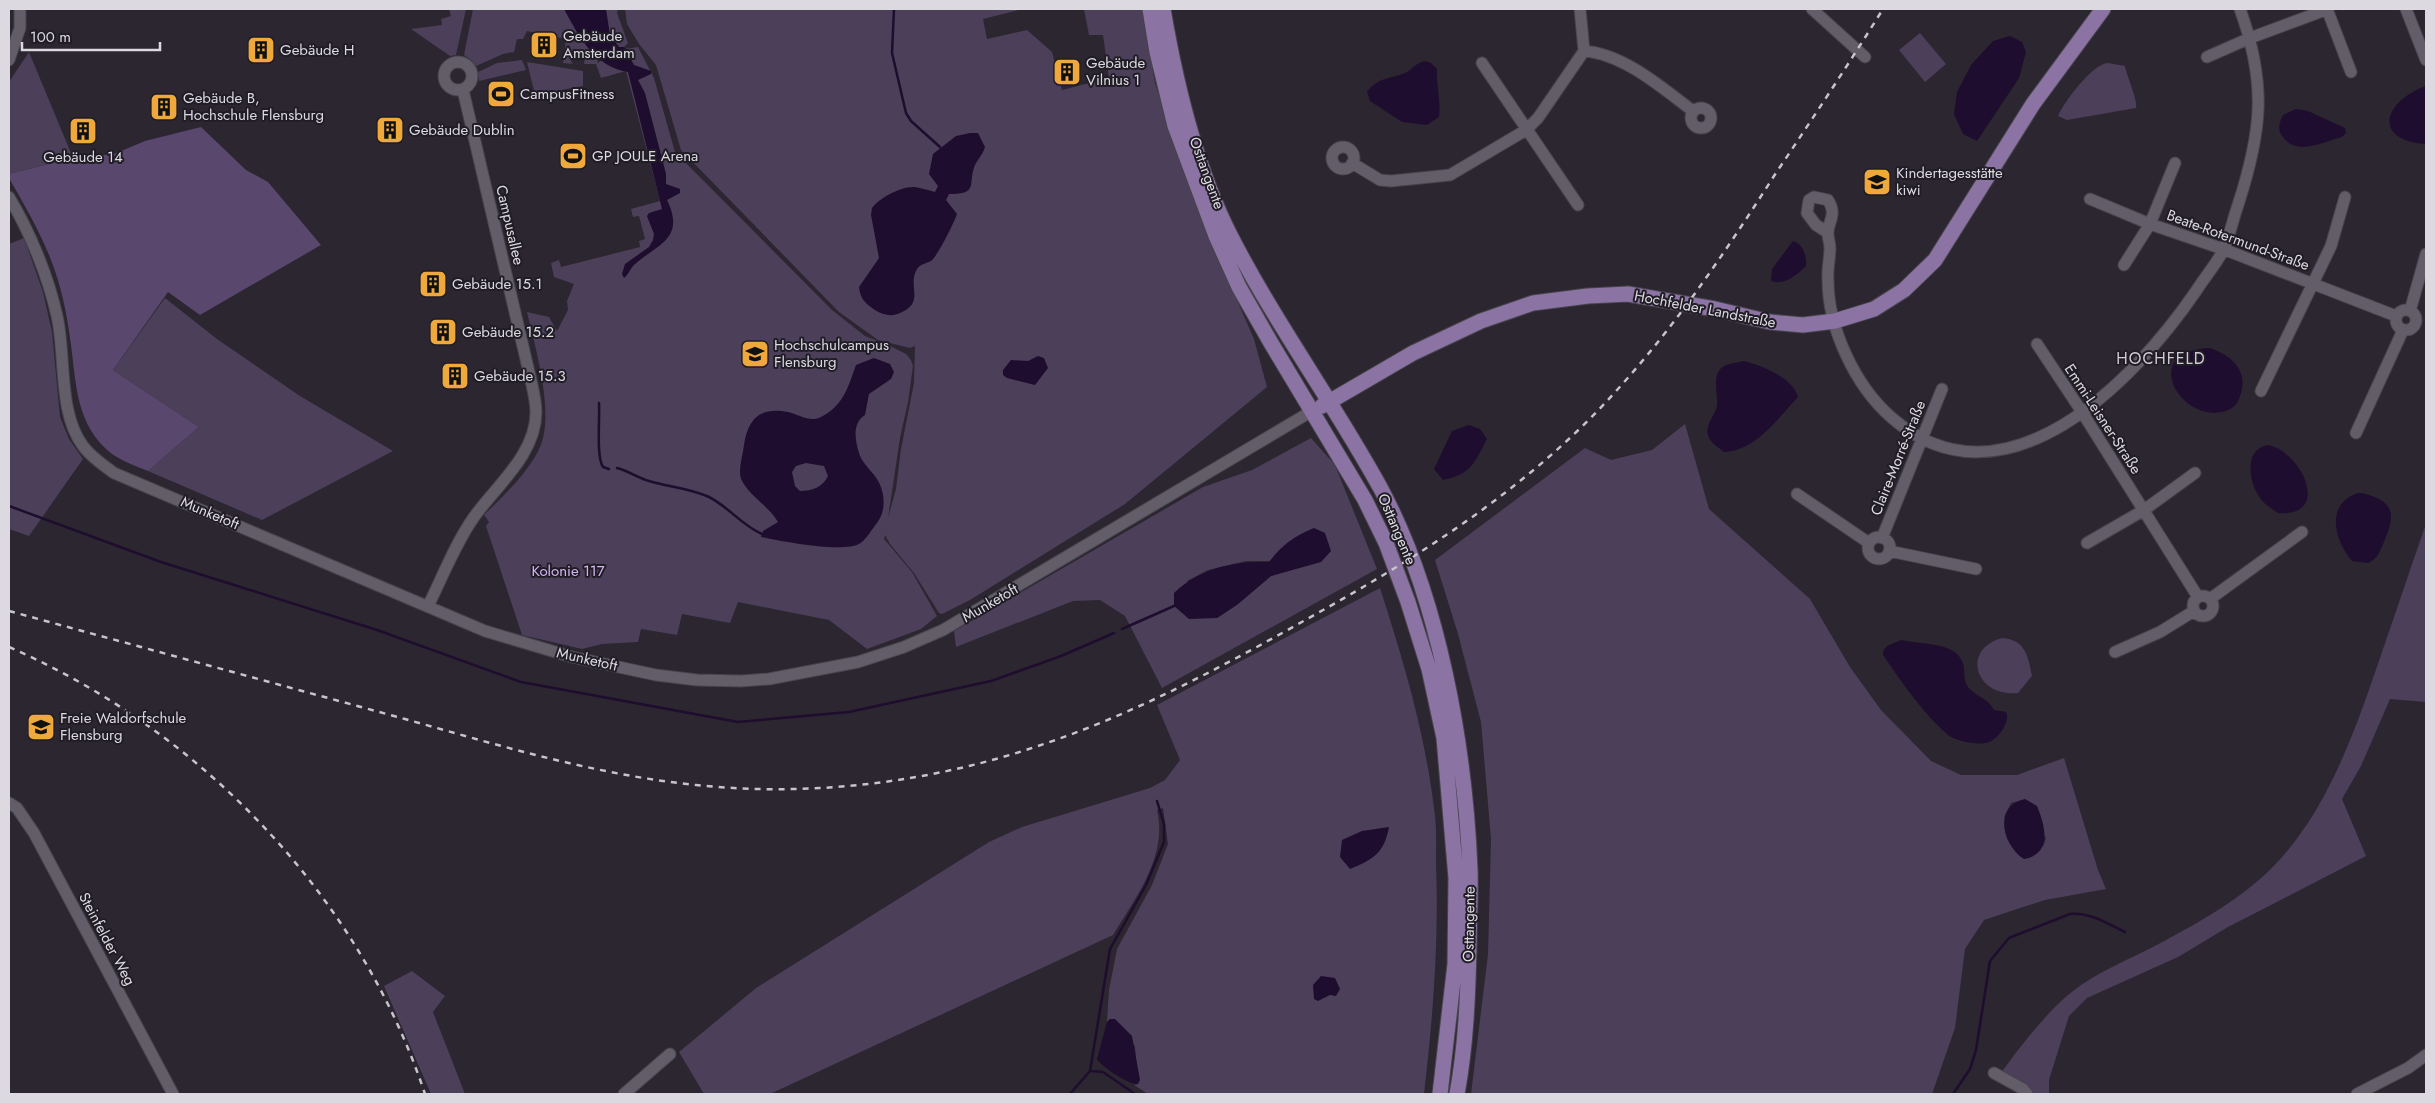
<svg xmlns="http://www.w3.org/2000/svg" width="2435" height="1103" font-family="Jost,sans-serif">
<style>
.green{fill:#4c3f5a;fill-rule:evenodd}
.forest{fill:#59476d}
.water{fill:#1e0d2e;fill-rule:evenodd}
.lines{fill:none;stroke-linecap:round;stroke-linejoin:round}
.stream{stroke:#1e0d2e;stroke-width:2.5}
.minor-casing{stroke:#47444c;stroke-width:13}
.major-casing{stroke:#47444c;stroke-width:17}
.minor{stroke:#625d69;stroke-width:11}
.major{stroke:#8b73a4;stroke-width:15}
.rail{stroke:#c7c4cb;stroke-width:2.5;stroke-dasharray:6 6;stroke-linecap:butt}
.labels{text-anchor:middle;stroke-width:4;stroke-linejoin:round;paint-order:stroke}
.poi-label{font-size:15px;fill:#dcdae0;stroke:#211d26;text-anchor:start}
.street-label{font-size:15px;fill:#dcdae0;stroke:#211d26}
.park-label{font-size:15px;fill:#d3b5f5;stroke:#211d26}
.neighbourhood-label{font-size:16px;letter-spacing:1px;fill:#d2ccda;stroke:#211d26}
</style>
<rect width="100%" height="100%" fill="#2b2630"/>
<path class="green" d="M449,9H466L456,55L450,56L411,29L442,25L441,19L451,16Z
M473,9H618L617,13L628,43L624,47L598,60L597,63L625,49L638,47L654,78L675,152L832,310L865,336L888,345L906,354L911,360L913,366L908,402L900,438L888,518L896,489L901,449L914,383L915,346L910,348L878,340L839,312L681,150L656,65L639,44L627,24L625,9H1023L983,19L987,39L1027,30L1052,52L1062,90L1109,78L1103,35H1089L1084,9H1142L1155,83L1197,208L1254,339L1267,387L1125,504L970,600L942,614L939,613L914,573L890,544L885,535L884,539L912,572L937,616L921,629L867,649L829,620L738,602L730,623L682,614L677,635L641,629L638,642L602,644L582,649L522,635L486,526L489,522L484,515C503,496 529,472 540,447C555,413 535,347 527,312L549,317L557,331L568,310L567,301L574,284L554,277L551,263L559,260L561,267L640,247L639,241L645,239L639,216L633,217L631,209L660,201L626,71L601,78L596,64H584L586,53L573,50L571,61L573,64L563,63L566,39L527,31L523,39H517L514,52L503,54L476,66L471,60L464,55Z
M1920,33L1946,64L1925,82L1899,50Z
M29,52L73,158L9,174V82Z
M522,60L526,70L479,81L478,72L497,63Z
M527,62L583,71V86L535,95Z
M2108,63L2125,66C2127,77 2138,100 2136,108L2067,120L2058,116C2064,102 2092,64 2108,63Z
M24,238L43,292L52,332L60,417L69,439L83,459L29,536L9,529V244Z
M165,298L217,339L300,396L393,451L262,520L148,471L199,427L113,370Z
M1685,424L1709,509L1810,599L1850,667L1881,710L1931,761L1961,775H2017L2064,758L2098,870L2106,889L2045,900L1984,920L1965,949L1955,1028L1932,1094H1471L1488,954L1491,839L1481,722L1458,634L1435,560L1585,448L1611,460L1652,450ZM2018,801L2046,838L2043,847L2004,817L2011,803Z
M1311,438L1335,465L1377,569L1162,688L1125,616L1100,600L1073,601L956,647L954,631L1203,487L1252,470ZM1246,561H1321L1271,576L1238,604L1217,618L1187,581L1208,570Z
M2426,524V702L2390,699L2361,766L2342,799L2366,856L2228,927L2178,957L2087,998L2069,1016L2049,1080V1094H2033L2027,1087L2001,1073C2019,1048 2049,1009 2073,991C2096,973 2123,962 2149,949C2187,929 2228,907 2260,879C2325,822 2355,731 2382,652C2397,609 2411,566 2426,524Z
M1380,588C1403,659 1425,733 1434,808C1437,826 1436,846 1436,864C1439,943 1433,1016 1424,1094H1148L1134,1085L1138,1084L1135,1046L1110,1019L1107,1022L1109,990L1117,949L1152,885L1168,844L1163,808L1157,810C1168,856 1136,897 1113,935L770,1094H704L679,1052L756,988L989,842L1022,827L1150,788L1165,780L1180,760L1157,705Z
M2002,638C2025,640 2028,655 2032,676L2018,693C1976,698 1960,650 2002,638Z
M412,971L445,996L433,1012L465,1094H431L384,986Z"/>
<path class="forest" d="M201,127L246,170L268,182L321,245L200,315L168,292L113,370L199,427L148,471C133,465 116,459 105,448C74,418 76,377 70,338C67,316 62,291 55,271C44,238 26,208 9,178V174L73,158L114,154L145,141Z"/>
<path class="water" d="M564,9H606L610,35L619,47H624L634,65L651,71V74L638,80L645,93L666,174V184L680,189V193L667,200C686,239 657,244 634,265C630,269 629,274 624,278L622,274L625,264L649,247L653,240L654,234L647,216L649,213L662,209L628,72C595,67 579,37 564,9Z
M2010,36L2022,42L2026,52L2019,78L1977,141L1963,134L1954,114L1957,92L1971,65L1993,41Z
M1425,61L1431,63L1437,69C1436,85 1441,101 1439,117L1427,125L1402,122L1370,101L1367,92C1378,77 1390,79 1405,73C1413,69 1416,63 1425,61Z
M2426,86V144C2371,140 2384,101 2426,86Z
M2296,109L2308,111L2345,128L2346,133L2342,137C2323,142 2297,156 2283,137C2277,130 2279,123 2283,115Z
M970,133H978L985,147C983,154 978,159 975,165C967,184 980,194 949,194L946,200L957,214C954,223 937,257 931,261C925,264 919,264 916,271C908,287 925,303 900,313C892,317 883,315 875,310C866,304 860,299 859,287L879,258L871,215L872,208C879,198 901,186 915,187C921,188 928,190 935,192L938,186L929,174L933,154L956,136Z
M1793,241C1803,244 1807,256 1806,266C1797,275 1784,286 1771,281L1772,269Z
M2210,348C2230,355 2248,369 2241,393C2239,400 2236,407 2228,410C2184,428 2135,351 2210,348Z
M1038,356L1044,358L1048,368L1035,385L1007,378L1003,375V370L1011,360L1028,361Z
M874,358L890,364L894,372L891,379L869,394L865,415C852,423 855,440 859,453C864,469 880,474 883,495C885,509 882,517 874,527C870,532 865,541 859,544C843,553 780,541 761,537L763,531L778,522C768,505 750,497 741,479C738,470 743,454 744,445C748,418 760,407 788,412C798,414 810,423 821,417C844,405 848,387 856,365ZM806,463L824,466L828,476C823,487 812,491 800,491L795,486L792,472L796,466Z
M1744,361C1762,366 1792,377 1798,397C1778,418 1756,451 1724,452C1718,447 1710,443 1708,435C1705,424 1715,416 1717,406C1718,396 1713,379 1719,371C1724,363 1736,363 1744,361Z
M1469,425L1480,429L1487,439C1474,463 1472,474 1443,480L1434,469L1452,431Z
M2268,445C2301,451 2333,517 2278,513C2272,509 2264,504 2260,498C2249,483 2243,449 2268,445Z
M2358,493C2365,493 2370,495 2377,498C2398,508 2391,524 2384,542C2380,551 2378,559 2368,563L2352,561C2334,540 2325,504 2358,493Z
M1314,528L1325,533L1331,551L1321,562L1271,576L1238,604L1217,618L1189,619L1174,606V593C1200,568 1233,561 1269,562C1281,546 1294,536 1314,528Z
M1901,640C1920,645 1953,641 1962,661C1966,670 1962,678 1968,687C1976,697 1988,698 1994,710L2006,712C2011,721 1998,739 1989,742C1979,746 1956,741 1948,735C1922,712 1903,684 1883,655V651L1887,646Z
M2025,799L2037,806C2045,825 2053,854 2024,859C2002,845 1993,806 2025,799Z
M1389,827C1384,853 1374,859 1350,869L1340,857L1342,840L1362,831Z
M1321,976L1335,978L1340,989L1336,996L1330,995L1318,1001L1314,999L1313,985Z
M1110,1019H1115L1132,1036L1140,1080L1138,1084C1129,1085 1102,1067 1097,1059L1107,1022Z"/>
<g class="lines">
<path class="stream" d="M894,9L892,53L906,113L911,121L940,147
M599,403C600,418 596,457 603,467L609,469
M617,468C629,471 638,478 649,481C669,487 690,488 709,497C729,507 741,525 762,534
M9,506L161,562L377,630L521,682L738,722L849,712L991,681L1061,656L1114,633
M1122,629L1174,606
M1091,1071L1103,1072L1135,1094
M1070,1094L1090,1071L1110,949L1146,885L1164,842V824L1157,801
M1953,1094L1970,1069L1976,1050L1990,961L2009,938L2070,914C2090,912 2108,924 2125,932"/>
<defs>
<path id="minor" d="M1812,9L1865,57
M2327,9L2351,72
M2406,9L2426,60
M1584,51C1624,54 1662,88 1693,111
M2207,57L2250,38L2328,9
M9,60L20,28V9
M444 76a14 14 0 1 1 28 0a14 14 0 1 1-28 0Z
M1482,63L1578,205
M1691 118a10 10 0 1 1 20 0a10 10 0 1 1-20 0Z
M1332 158a11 11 0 1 1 22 0a11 11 0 1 1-22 0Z
M1352,163L1380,180L1391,181L1450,175L1526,130L1538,118L1584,51L1580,9
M9,197C30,232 48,276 57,316C66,356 58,413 83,446C91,457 103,465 114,473L485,631L572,657L656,675L697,680L741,681L769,679L858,662L904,647L943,630L1312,411
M2090,199L2150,224L2223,249L2396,316
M1827,232L1816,225L1807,213L1809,200L1814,197L1828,200C1838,216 1827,222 1828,234C1828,239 1830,243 1830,248C1830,258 1827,269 1828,280C1828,328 1855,386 1892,418C2004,515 2134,382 2196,291C2205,277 2217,263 2224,249C2230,235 2233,219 2238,205C2262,131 2267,84 2240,9
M2124,265L2150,224L2175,163
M2396 320a10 10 0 1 1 20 0a10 10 0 1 1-20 0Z
M2410,311L2426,254
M2037,344L2082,412L2198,597
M2261,391L2331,246L2345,197
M2356,433L2403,330
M1797,494L1869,543
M1868 548a11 11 0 1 1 22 0a11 11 0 1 1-22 0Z
M1882,538L1942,389
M2087,543L2144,510L2195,473
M1889,551L1976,569
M2193 606a10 10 0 1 1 20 0a10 10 0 1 1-20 0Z
M2210,599L2302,532
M428,606C443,576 455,544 474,517C497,485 536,454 536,412C536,403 534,394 532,385L463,90
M2115,652L2160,632L2194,611
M9,803L17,808L34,833L173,1094
M1994,1073L2023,1089L2027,1094
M624,1094L670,1054
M2357,1094L2408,1068L2426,1055"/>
<path id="major" d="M1150,9L1157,52L1175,126L1216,236L1239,287L1271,343L1365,500L1386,543L1408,602L1429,669L1444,738L1456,878L1455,964L1440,1094
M1163,9C1176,85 1195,166 1230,235C1275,323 1334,403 1381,489C1439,598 1465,747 1470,869C1471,894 1469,920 1469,945C1468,995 1466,1045 1457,1094
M1322,406L1413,353L1481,321L1533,303L1588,296L1628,294L1715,309L1770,322L1803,325L1835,321L1874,309L1904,290L1935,260L2033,104L2103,9"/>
</defs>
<use href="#minor" class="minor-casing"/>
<use href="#major" class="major-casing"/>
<use href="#minor" class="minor"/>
<use href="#major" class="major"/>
<path class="rail" d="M9,611C141,647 273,683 405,719C501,746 597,775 696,785C810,797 927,783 1035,747C1133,715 1226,665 1316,614C1425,553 1533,484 1617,390C1677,324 1726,251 1774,176C1811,121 1848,65 1883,9
M9,647C200,730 359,895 425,1094"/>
</g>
<defs>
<symbol id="building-square" viewBox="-11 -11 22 22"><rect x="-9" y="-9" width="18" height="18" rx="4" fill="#eea83c" stroke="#211d26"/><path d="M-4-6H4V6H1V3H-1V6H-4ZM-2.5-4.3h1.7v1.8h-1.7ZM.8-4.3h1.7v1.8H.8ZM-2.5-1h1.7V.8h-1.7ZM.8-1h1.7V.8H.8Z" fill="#111"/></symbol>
<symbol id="stadium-square" viewBox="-11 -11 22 22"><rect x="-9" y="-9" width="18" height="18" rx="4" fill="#eea83c" stroke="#211d26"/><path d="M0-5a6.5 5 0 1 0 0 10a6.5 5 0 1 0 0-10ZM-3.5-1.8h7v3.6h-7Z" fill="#111"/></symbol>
<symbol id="school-square" viewBox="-11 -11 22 22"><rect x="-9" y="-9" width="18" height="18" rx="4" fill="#eea83c" stroke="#211d26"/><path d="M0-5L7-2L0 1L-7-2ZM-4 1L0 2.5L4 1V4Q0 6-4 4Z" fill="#111"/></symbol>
<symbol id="university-square" viewBox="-11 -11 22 22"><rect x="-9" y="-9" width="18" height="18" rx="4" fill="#eea83c" stroke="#211d26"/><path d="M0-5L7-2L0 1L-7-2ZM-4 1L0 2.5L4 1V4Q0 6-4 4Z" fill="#111"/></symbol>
</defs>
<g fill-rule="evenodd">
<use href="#building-square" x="528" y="29" width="32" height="32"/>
<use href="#building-square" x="245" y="34" width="32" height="32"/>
<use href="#building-square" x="1051" y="56" width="32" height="32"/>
<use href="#stadium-square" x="485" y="78" width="32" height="32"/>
<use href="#building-square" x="148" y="91" width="32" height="32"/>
<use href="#building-square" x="374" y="114" width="32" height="32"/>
<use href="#building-square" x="67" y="115" width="32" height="32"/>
<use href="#stadium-square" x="557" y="140" width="32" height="32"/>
<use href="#school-square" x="1861" y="166" width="32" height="32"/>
<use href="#building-square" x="417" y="268" width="32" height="32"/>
<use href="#building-square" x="427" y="316" width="32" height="32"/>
<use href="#university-square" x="739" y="338" width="32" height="32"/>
<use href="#building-square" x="439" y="360" width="32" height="32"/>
<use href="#school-square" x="25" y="711" width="32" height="32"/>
</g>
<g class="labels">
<g class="poi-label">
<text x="563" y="41">Gebäude<tspan x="563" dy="17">Amsterdam</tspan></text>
<text x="280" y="55">Gebäude H</text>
<text x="1086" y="68">Gebäude<tspan x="1086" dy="17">Vilnius 1</tspan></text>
<text x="520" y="99">CampusFitness</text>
<text x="183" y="103">Gebäude B,<tspan x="183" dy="17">Hochschule Flensburg</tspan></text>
<text x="409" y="135">Gebäude Dublin</text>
<text x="592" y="161">GP JOULE Arena</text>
<text x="83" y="162" text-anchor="middle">Gebäude 14</text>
<text x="1896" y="178">Kindertagesstätte<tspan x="1896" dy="17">kiwi</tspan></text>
<text x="452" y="289">Gebäude 15.1</text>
<text x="462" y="337">Gebäude 15.2</text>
<text x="774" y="350">Hochschulcampus<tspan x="774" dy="17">Flensburg</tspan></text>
<text x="474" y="381">Gebäude 15.3</text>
<text x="60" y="723">Freie Waldorfschule<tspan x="60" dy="17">Flensburg</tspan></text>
</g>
<g class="street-label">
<text transform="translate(1207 173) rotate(70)" y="5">Osttangente</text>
<text transform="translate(510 225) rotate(77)" y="5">Campusallee</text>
<text transform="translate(2238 240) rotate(20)" y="5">Beate-Rotermund-Straße</text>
<text transform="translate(1705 309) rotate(11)" y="5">Hochfelder Landstraße</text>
<text transform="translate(2103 419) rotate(57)" y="5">Emmi-Leisner-Straße</text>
<text transform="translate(1898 458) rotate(-68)" y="5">Claire-Morré-Straße</text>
<text transform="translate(210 513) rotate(23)" y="5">Munketoft</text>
<text transform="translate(1397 529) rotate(67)" y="5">Osttangente</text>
<text transform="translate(990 603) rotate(-30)" y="5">Munketoft</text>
<text transform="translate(587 659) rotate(13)" y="5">Munketoft</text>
<text transform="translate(1469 924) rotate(-89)" y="5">Osttangente</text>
<text transform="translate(107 939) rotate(62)" y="5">Steinfelder Weg</text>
</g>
<g class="park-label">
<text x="568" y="576">Kolonie 117</text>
</g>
<g class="neighbourhood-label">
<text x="2161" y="364">HOCHFELD</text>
</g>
</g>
<rect width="2435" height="1103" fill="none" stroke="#dcdae0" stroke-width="20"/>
<path d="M22 42v8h138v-8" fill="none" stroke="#dcdae0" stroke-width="2.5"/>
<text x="30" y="42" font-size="15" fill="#dcdae0" stroke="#211d26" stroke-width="4" paint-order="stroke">100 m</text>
</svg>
